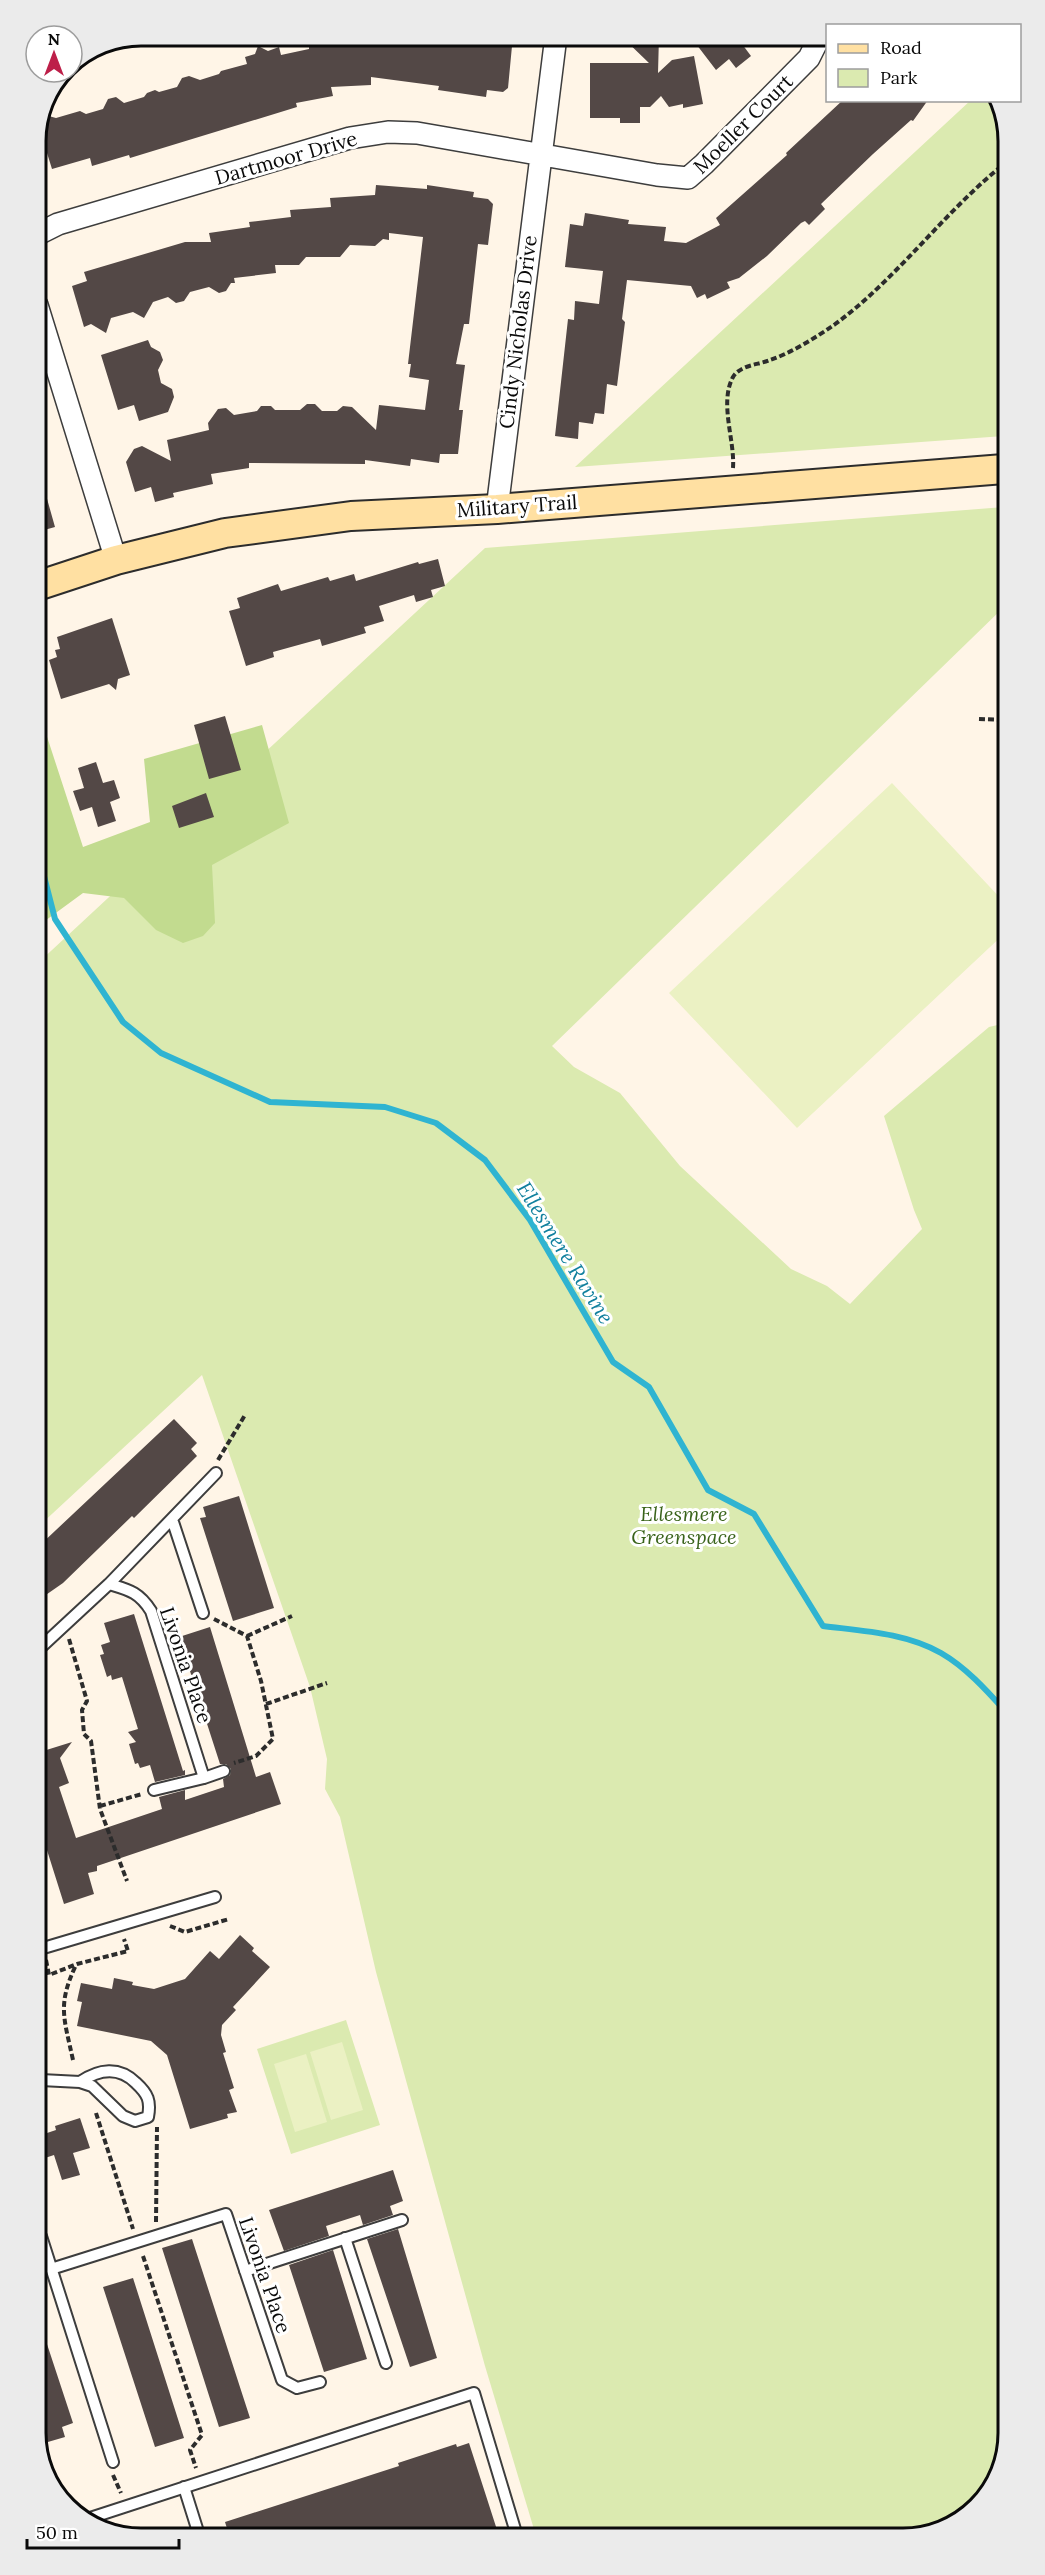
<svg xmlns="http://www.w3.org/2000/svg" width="1045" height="2575" font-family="Lora,serif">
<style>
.green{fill:#dbeab0}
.forest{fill:#c2db8f}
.pitch{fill:#ebf1c3}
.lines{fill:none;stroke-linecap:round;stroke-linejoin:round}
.stream{stroke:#2fb4d1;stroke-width:6}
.building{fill:#534846}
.lane-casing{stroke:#3d3d3d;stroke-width:14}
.street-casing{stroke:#3d3d3d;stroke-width:24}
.secondary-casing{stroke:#2c2c2c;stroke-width:32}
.path{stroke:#2c2c2c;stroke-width:4;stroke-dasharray:6 3;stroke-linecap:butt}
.lane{stroke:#fff;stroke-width:10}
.street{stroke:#fff;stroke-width:21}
.secondary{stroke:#ffe0a2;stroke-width:28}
.labels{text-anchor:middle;stroke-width:6;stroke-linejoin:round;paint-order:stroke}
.street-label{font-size:20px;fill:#0a0a0a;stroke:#fff}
.park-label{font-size:20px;font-style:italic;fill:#39631a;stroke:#fff}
.water-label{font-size:21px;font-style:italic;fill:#11809e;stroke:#fff}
.rim{fill:none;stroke:#0a0a0a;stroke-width:3}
</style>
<rect width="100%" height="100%" fill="#fff5e7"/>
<path class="green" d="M971,100L998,101L1003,108L1004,436L575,467Z
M1004,507L1005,606L552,1046L574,1067L620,1093L680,1166L791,1269L827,1286L850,1304L922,1229L914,1210L884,1116L989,1027L1006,1023L1009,2434L987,2497L937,2533L536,2536L485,2366L376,1972L340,1817L325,1789L327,1759L310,1687L202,1375L39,1526L38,963L485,548Z
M346,2020L380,2125L291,2154L257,2049Z"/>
<path class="forest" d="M38,709L83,847L150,822L144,759L262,725L289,823L212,865L215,923L203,936L183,943L156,930L124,898L83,893L38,926Z"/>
<path class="pitch" d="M892,783L1005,903V933L797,1128L669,993Z
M342,2042L363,2110L331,2120L310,2052Z
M306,2054L327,2122L295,2132L274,2064Z"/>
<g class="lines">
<path class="stream" d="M38,853L55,919L123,1022L161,1053L270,1102L385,1107L436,1123L485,1160L530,1220L613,1362L649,1387L708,1490L754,1514L823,1626C863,1631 906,1633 941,1653C967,1668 988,1692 1007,1713"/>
</g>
<path class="building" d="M340,36H450V38L512,46L508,88L503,92L487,90L486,97L438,90L439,86L371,77V85L331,87L333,96L296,103L297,107L130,158L129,155L92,166L90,158L52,169L47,153L36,156V135L45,115L56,118L80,111L86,114L103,109L108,99L116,97L124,103L144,97L147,93L155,90L159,92L177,87L182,78L189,76L200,80L219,74L221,71L247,64L245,57L255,54L258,46L268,51L279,47L281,55L309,49V46L333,41V38Z
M621,36H659L658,73L672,60L694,56L703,104L683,108V104L669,107L661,96L650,107H640V123H620V118H590V63H649Z
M690,36H736L751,56L736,68L729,59L716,70Z
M843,100H928L913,121L911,120L873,154L821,204L825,209L809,225L805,221L801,223L767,256L739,278L727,282L730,288L707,299L705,294L697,298L691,286L627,280L622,319L625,322L617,386L607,384L604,414L595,413L593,424L579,422L578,439L555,436L568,319L574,320L575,301L599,304L603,271L565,267L570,224L583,226L585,213L629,220L628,224L666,227L664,241L686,243L720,225L716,218L787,155L786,153Z
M376,185L427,189V185L474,192L473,197L488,199L493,204L488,245L478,244L469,324H464L456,364L465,365L459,410H463L458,454H440L439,463L411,459L410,466L365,460V464L249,463V468L211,474L213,484L173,493L174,497L155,502L151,487L135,492L126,462L134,449L142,446L171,461L167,440L209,430L208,423L218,409L226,408L234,415L257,411L261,406H271L275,410H300L307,404H315L322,411H337L343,406L352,407L376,430L379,405L425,410L429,380L409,377L411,364H408L423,237L389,233V240L383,239L375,246L350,245L340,257H306L299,265H275L276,273L234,278L235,283H231L226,291L219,293L209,287L190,292L184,301L176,303L168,297L153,302L144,318L133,312L111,318L106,333L91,324L84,327L72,286L87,281L84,272L185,242H211L209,233L250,227L249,222L291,217L290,210L331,207L330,198L375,195Z
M148,340L151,347L160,352L163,360L158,370L161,383L172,389L174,397L168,412L139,421L134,405L118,410L101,355Z
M37,481H42L55,527L37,532Z
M438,559L445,586L431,590L433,597L416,602L414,595L379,606L384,621L364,627L366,633L322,646L320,639L273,652L274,657L246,666L229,611L240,608L237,598L278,584L281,591L328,577L330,581L354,574L356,581L418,562L419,564Z
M112,618L130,675L118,679L116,690L109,684L61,699L49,660L57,657L55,650L60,649L57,637Z
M225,716L241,770L209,779L194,725Z
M96,762L103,783L114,780L120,798L110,802L116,821L98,827L92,807L80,811L73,791L84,788L78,768Z
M206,793L214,817L179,828L172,806Z
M174,1419L197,1443L191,1449L197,1456L134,1518L132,1516L63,1583L40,1599L39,1546Z
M239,1496L274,1608L233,1621L200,1518L206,1517L203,1507Z
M134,1614L183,1771L185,1770V1775L155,1782L150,1765L140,1768L138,1763L135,1764L129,1744L136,1742L128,1732L138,1729L122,1677L112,1680L111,1675L107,1677L100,1655L104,1654L101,1645L110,1642L104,1623Z
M210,1627L256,1777L270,1772L281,1804L97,1866V1871L88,1873L94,1894L64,1904L40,1828V1752L72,1742L60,1758L69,1783L59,1787L76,1838L162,1809L159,1797L185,1790V1800L224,1787L223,1779L230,1775L231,1769L226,1764H220L179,1637Z
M240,1935L254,1948L252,1951L270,1967L233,2007L236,2010L222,2025L221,2035L226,2052L223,2053L234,2088L229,2090L237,2112L227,2114L228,2118L190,2129L167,2055L151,2041L77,2026L82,2002L77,2001L81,1983L112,1989L114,1978L133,1982L132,1985L154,1989L185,1979L210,1951L219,1959Z
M80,2118L90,2148L73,2153L80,2175L62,2180L54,2155L45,2158L41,2146V2135L56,2130L55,2126Z
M393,2170L403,2201L390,2206L393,2215L363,2225L360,2215L326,2226L329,2236L284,2251L269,2210Z
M398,2229L437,2358L410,2367L367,2239Z
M192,2239L250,2418L219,2427L162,2248Z
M333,2250L367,2359L324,2372L289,2265Z
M133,2278L184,2438L155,2447L103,2287Z
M41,2338H45L73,2423L62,2427L65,2437L41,2444Z
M469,2443L499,2536L230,2538L225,2522L399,2466L398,2463L456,2444L457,2447Z"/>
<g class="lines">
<defs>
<path id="lane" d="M172,1519L203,1613
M109,1584C129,1590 139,1592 151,1611L204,1778
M40,1648L109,1584L216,1473
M154,1790L204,1778L224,1771
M40,1949L215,1897
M41,2080L80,2082L92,2086L123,2116L135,2121L148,2117C151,2101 148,2094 136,2083C119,2066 99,2069 80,2082
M41,2236L113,2462
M345,2238L386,2363
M51,2269L226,2214L282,2380L297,2388L320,2382
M245,2271L402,2220
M184,2487L200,2538
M84,2520L474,2393L517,2536"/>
<path id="street" d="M36,235L58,224L350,138L388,132L417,133L657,175L688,178L704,164L809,58L820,36
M37,305L116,560
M497,509L556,36"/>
<path id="secondary" d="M37,586L116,560L225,533L351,516L497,509L1004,469"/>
</defs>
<use href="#lane" class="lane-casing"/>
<use href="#street" class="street-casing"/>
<use href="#secondary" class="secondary-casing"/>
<path class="path" d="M733,468C735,440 719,403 733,377C740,365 758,365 770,360C791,353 815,338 834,325C897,279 943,213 1004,164
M979,719L1005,720
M218,1460L245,1415
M214,1619L247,1636L261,1681L273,1739L256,1756L234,1763
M247,1636L292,1616
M69,1639L87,1701L82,1710L84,1734L91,1741L100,1809L127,1881
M266,1704L327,1683
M100,1806L142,1794
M170,1926L185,1932L229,1919
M46,1960L49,1975L77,1964L128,1951L124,1939
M73,2060C64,2018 57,2005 76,1965
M96,2113L133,2229
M156,2222L157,2127
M143,2256L202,2435L190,2450L196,2468
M113,2475L121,2493"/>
<use href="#lane" class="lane"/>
<use href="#street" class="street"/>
<use href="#secondary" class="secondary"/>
</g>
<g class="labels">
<g class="street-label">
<text transform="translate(743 124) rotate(-45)" y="7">Moeller Court</text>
<text transform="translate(286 158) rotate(-16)" y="7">Dartmoor Drive</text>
<text transform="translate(518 332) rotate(-83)" y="7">Cindy Nicholas Drive</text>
<text transform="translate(517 506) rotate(-4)" y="7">Military Trail</text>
<text transform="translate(186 1665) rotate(71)" y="7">Livonia Place</text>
<text transform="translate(265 2275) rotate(71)" y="7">Livonia Place</text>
</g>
<g class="park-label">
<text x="684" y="1521">Ellesmere<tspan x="684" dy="23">Greenspace</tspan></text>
</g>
<g class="water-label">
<text transform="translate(565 1253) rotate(58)" y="7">Ellesmere Ravine</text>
</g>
</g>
<path d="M0 0H1045V2575H0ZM141 46H903A95 95 0 0 1 998 141V2433A95 95 0 0 1 903 2528H141A95 95 0 0 1 46 2433V141A95 95 0 0 1 141 46Z" fill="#ebebeb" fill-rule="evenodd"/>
<path class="rim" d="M141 46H903A95 95 0 0 1 998 141V2433A95 95 0 0 1 903 2528H141A95 95 0 0 1 46 2433V141A95 95 0 0 1 141 46Z"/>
<rect x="826" y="24" width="195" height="78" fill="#ffffff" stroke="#9d9d9d" stroke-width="1.5"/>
<rect x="838" y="44" width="30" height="9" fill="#ffe0a2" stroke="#9d9d9d" stroke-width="1.5"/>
<text x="880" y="54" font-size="18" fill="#0a0a0a">Road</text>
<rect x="838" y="69" width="30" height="18" fill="#dbeab0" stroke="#9d9d9d" stroke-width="1.5"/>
<text x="880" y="84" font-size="18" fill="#0a0a0a">Park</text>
<g transform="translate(54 54)"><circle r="28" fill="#ffffff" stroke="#9d9d9d" stroke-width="1.5"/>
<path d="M0-4.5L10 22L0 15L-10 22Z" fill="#bd1f49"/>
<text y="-9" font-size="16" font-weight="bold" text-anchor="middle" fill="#0a0a0a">N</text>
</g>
<path d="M27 2539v9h152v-9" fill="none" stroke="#0a0a0a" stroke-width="3"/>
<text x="36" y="2539" font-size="18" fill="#0a0a0a" stroke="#ffffff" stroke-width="4.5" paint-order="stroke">50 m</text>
</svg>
